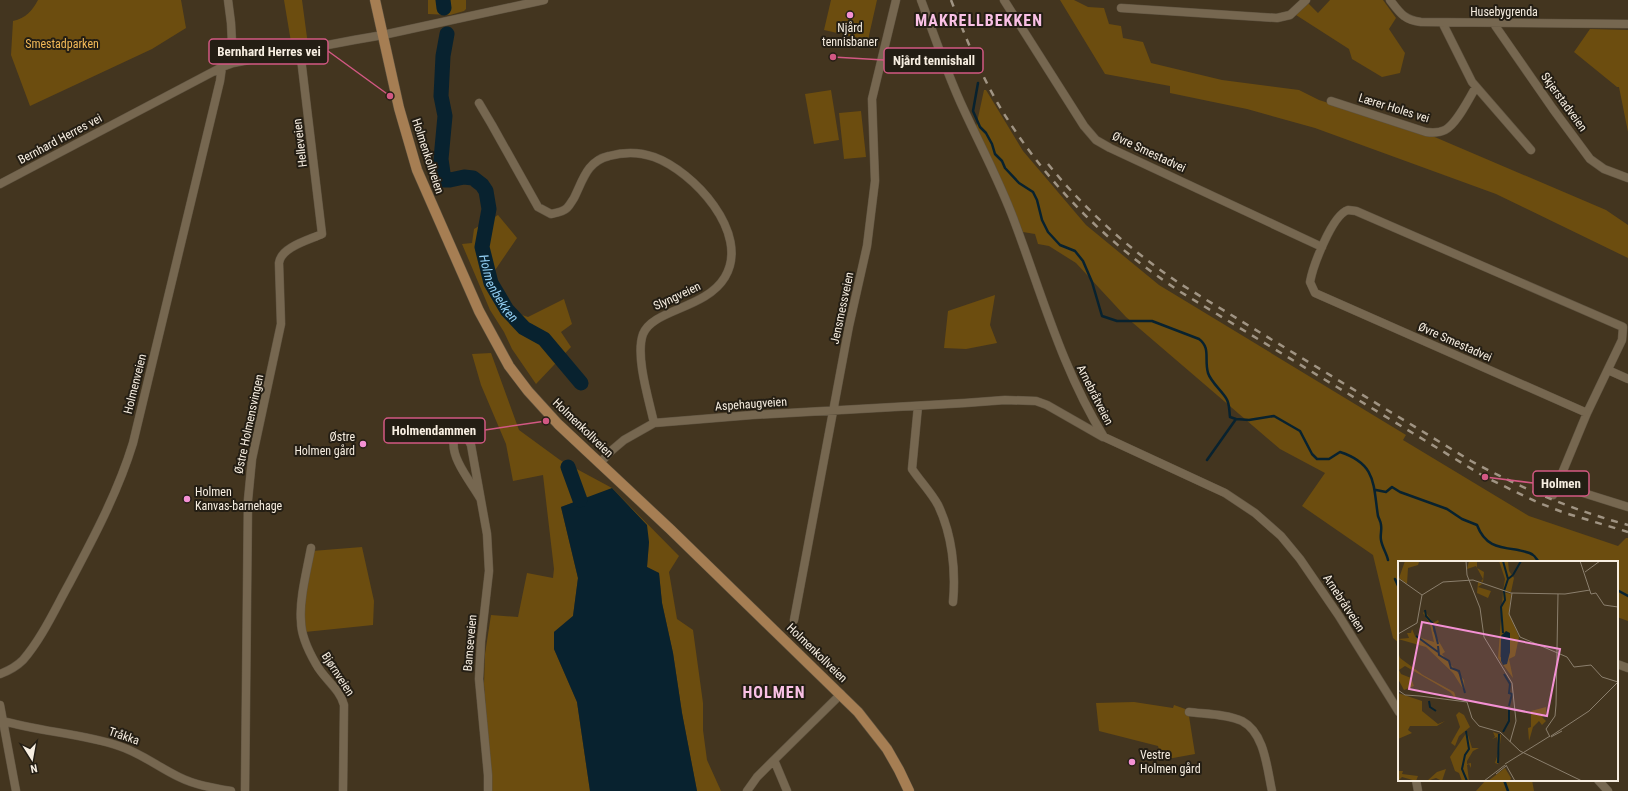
<svg xmlns="http://www.w3.org/2000/svg" width="1628" height="791" font-family="'Roboto Condensed',sans-serif">
<style>
.green{fill:#6c4d0f}
.water{fill:#08222f}
.lines{fill:none;stroke-linecap:round;stroke-linejoin:round}
.stream{stroke:#08222f;stroke-width:2.5}
.river{stroke:#08222f;stroke-width:15}
.minor-casing{stroke:#5f5340;stroke-width:9}
.major-casing{stroke:#5f5340;stroke-width:11}
.minor{stroke:#766750;stroke-width:8}
.major{stroke:#a67e53;stroke-width:10}
.rail{stroke:#a09483;stroke-width:2.5;stroke-dasharray:7 7;stroke-linecap:butt}
.poi-dot{fill:#f491d4;stroke:#241e14;stroke-width:1.5}
.labels{text-anchor:middle;stroke-width:4;stroke-linejoin:round;paint-order:stroke}
.street-label{font-size:12px;fill:#f7eee1;stroke:#241e14}
.poi-label{font-size:12px;fill:#f7eee1;stroke:#241e14;text-anchor:start}
.park-label{font-size:12px;fill:#f2b957;stroke:#241e14}
.water-label{font-size:13px;font-style:italic;fill:#94d0f4;stroke:#241e14}
.district-label{font-size:16px;font-weight:bold;letter-spacing:1px;fill:#f9c0e5;stroke:#241e14}
.inset-river{fill:none;stroke:#08222f;stroke-width:2}
.inset-road{fill:none;stroke:#8b7f6d;stroke-width:1}
.view{fill:#f491d4;fill-opacity:0.15;stroke:#f491d4;stroke-width:2}
.inset-edge{fill:none;stroke:#f7eee1;stroke-width:2}
.leader{fill:none;stroke:#d25883;stroke-width:1.5}
.callout-dot{fill:#d25883;stroke:#241e14;stroke-width:1.5}
.callout{fill:#241e14;stroke:#d25883;stroke-width:1.5}
.callout-label{font-size:13px;text-anchor:middle;font-weight:bold;fill:#f7eee1}
</style>
<rect width="100%" height="100%" fill="#43351f"/>
<path class="green" d="M38,0H181L186,28L152,49L30,106L11,55L13,21C26,18 32,11 38,0Z
M284,0H302L308,45L292,48Z
M428,0H466V9L464,11L450,15L428,14Z
M831,0H877L868,40L824,30Z
M1060,0H1074L1088,7L1104,8L1109,24L1121,26L1123,38L1143,42L1151,63L1222,80L1299,90L1319,100L1430,135L1606,210L1628,225V258L1496,194L1315,128L1247,109L1170,93V86L1105,74Z
M1330,0H1383L1396,18L1389,29L1405,53L1400,73L1382,77L1352,59L1349,49L1296,15L1308,3L1318,13Z
M1590,29L1628,30V132L1619,87H1617L1574,52Z
M831,90L839,140L814,144L805,94Z
M984,90H986L1023,151L1086,225L1159,285L1406,435L1403,440L1529,516L1618,546L1626,538H1628V621L1617,617V562H1399V643L1393,638L1373,555L1302,506L1325,473L1280,449L1126,317L1076,263L1049,246L1038,244L1035,234L1023,232L976,127Z
M861,111L866,157L844,159L839,113Z
M498,215L517,238L487,282L501,308L528,317L564,299L572,324L561,332L571,347L536,384L512,349L504,332L490,310L462,244L472,243L474,229Z
M995,295L990,325L997,343L966,349L944,348L948,311Z
M491,353L519,430L560,460L612,488L679,556L669,572L677,619L693,630L703,703V730L707,760L721,791H697L682,713L673,653L662,603L659,573L647,567L649,542L580,500L561,507L578,578L573,616L554,632V649L577,702L590,791H492L484,684L485,654L491,615L518,617L527,573L553,578L554,569L543,475L513,481L506,444L481,385L472,354Z
M362,547L374,601L373,625L305,632L302,614L312,551Z
M1134,702L1173,708L1174,705L1188,710L1195,754L1162,760L1158,746L1099,731L1096,703Z
M1486,780H1532L1534,791H1476Z"/>
<path class="water" d="M612,488L647,525L649,542L647,567L659,573L662,603L673,653L682,713L697,791H590L577,702L554,649V632L573,616L578,578L561,507Z"/>
<g class="lines">
<path class="stream" d="M978,83L973,111L980,127L986,133L992,144L995,154L1002,161L1005,168L1019,183L1033,192L1037,200L1042,220L1048,232L1060,245L1075,251L1083,261L1092,282L1102,316L1117,321H1152L1199,339C1211,348 1204,359 1208,373C1211,382 1221,390 1226,398C1230,404 1229,410 1230,417L1236,419L1249,420L1274,416L1300,431L1312,454L1317,459H1329L1340,452C1377,464 1373,485 1378,516C1379,519 1381,522 1381,525C1382,530 1380,535 1381,540C1382,547 1387,554 1388,560
M1207,460L1236,419
M1376,490L1386,492L1392,487L1400,492L1447,509L1462,519L1477,525C1485,546 1498,547 1518,550C1522,551 1529,552 1533,555C1535,556 1537,560 1539,562
M1395,579L1399,588
M1617,590L1628,596
M1504,780L1508,791"/>
<g class="river">
<path d="M443,0L444,8"/>
<path id="s1" d="M447,34L443,56L441,96L445,116L441,159L444,180H450L464,177L473,178L482,185L486,191L489,209L482,247L491,283L507,310L524,328L544,339L581,383"/>
<path d="M568,467L580,500"/>
</g>
<defs>
<path id="minor" d="M228,0L231,23L233,63
M921,0C935,37 947,74 964,110C981,147 1001,184 1015,223C1042,295 1063,371 1104,437L1225,493L1255,513L1281,536L1300,559L1339,616L1399,712
M1004,0L1084,126L1096,140L1110,148L1322,247
M1390,0C1400,13 1404,20 1421,22L1628,24
M1121,8L1277,18L1290,15L1306,0
M1443,24L1472,82L1531,150
M1494,24L1553,109L1590,159L1604,169L1628,178
M1331,101L1426,132C1433,133 1439,133 1445,130C1457,124 1469,98 1476,87
M479,103L492,125L538,207L551,214C556,213 563,212 567,208C570,205 572,201 574,198C583,180 587,161 609,156C623,152 640,152 654,157C693,171 751,233 725,277C706,309 653,309 643,334C635,356 649,400 654,423
M0,184L222,67L233,63L354,40L383,35L544,0
M1348,210L1356,211L1623,327L1622,340L1587,413L1315,293L1310,282C1313,266 1332,215 1348,210Z
M1608,370L1628,379
M918,406L912,469C920,481 931,492 938,505C952,534 956,570 953,602
M600,463L611,451L624,440L654,423L752,415L965,403L1005,400L1036,401L1047,405L1103,437
M1558,485L1628,507
M1553,495L1587,413
M480,498C471,482 450,458 454,439L459,435L467,437L471,445L487,534L489,571L481,641L479,679L488,775V791
M311,548C307,570 299,600 301,621C301,636 309,652 316,664C324,679 340,689 344,705L343,791
M794,620L849,326L867,246L875,181L872,99L896,0
M1617,664L1628,668
M0,674C8,671 17,666 23,660C42,638 55,609 69,584C93,539 118,492 133,443L220,81L222,67
M0,705L16,791
M1189,712C1205,714 1227,714 1242,721C1265,733 1267,769 1272,791
M0,720C39,732 81,733 119,746C141,753 158,767 179,777C195,785 213,788 231,791
M1416,780L1418,791
M1598,780L1608,791
M245,791L248,500L252,459L281,324L279,263C281,247 309,240 322,234L300,50
M747,791L757,777L774,760
M787,791L774,760L841,694"/>
<path id="major" d="M375,0L399,108L417,170L479,311L509,366L528,391L558,424L670,529L858,712L887,749L899,770L909,791"/>
</defs>
<use href="#minor" class="minor-casing"/>
<use href="#major" class="major-casing"/>
<use href="#minor" class="minor"/>
<use href="#major" class="major"/>
<path class="rail" d="M951,0C967,41 984,83 1008,120C1053,190 1110,245 1179,291L1485,477L1539,503L1565,513L1628,532
M1048,164C1087,212 1131,251 1182,285L1471,461C1521,488 1572,510 1628,525"/>
</g>
<g class="poi-dot">
<circle cx="850" cy="15" r="4"/>
<circle cx="363" cy="444" r="4"/>
<circle cx="187" cy="499" r="4"/>
<circle cx="1132" cy="762" r="4"/>
</g>
<g class="labels">
<g class="street-label">
<text x="1504" y="16">Husebygrenda</text>
<text transform="translate(1564 102) rotate(54)" y="4">Skjerstadveien</text>
<text transform="translate(1394 108) rotate(17)" y="4">Lærer Holes vei</text>
<text transform="translate(60 139) rotate(-28)" y="4">Bernhard Herres vei</text>
<text transform="translate(300 143) rotate(-97)" y="4">Helleveien</text>
<text transform="translate(1149 152) rotate(25)" y="4">Øvre Smestadvei</text>
<text transform="translate(428 156) rotate(72)" y="4">Holmenkollveien</text>
<text transform="translate(677 296) rotate(-25)" y="4">Slyngveien</text>
<text transform="translate(842 308) rotate(-78)" y="4">Jensmessveien</text>
<text transform="translate(1455 342) rotate(24)" y="4">Øvre Smestadvei</text>
<text transform="translate(135 384) rotate(-76)" y="4">Holmenveien</text>
<text transform="translate(1095 395) rotate(63)" y="4">Arnebråtveien</text>
<text transform="translate(751 404) rotate(-4)" y="4">Aspehaugveien</text>
<text transform="translate(249 424) rotate(-78)" y="4">Østre Holmensvingen</text>
<text transform="translate(583 428) rotate(44)" y="4">Holmenkollveien</text>
<text transform="translate(1344 603) rotate(57)" y="4">Arnebråtveien</text>
<text transform="translate(470 643) rotate(-85)" y="4">Bamseveien</text>
<text transform="translate(817 653) rotate(44)" y="4">Holmenkollveien</text>
<text transform="translate(338 674) rotate(57)" y="4">Bjørnveien</text>
<text transform="translate(124 736) rotate(19)" y="4">Tråkka</text>
</g>
<g class="poi-label">
<text x="850" y="32" text-anchor="middle">Njård<tspan x="850" dy="14">tennisbaner</tspan></text>
<text x="355" y="441" text-anchor="end">Østre<tspan x="355" dy="14">Holmen gård</tspan></text>
<text x="195" y="496">Holmen<tspan x="195" dy="14">Kanvas-barnehage</tspan></text>
<text x="1140" y="759">Vestre<tspan x="1140" dy="14">Holmen gård</tspan></text>
</g>
<g class="park-label">
<text x="62" y="48">Smestadparken</text>
</g>
<g class="water-label">
<text dy="5" stroke="none"><textPath href="#s1" startOffset="297">Holmenbekken</textPath></text>
</g>
<g class="district-label">
<text x="979" y="26">MAKRELLBEKKEN</text>
<text x="774" y="698">HOLMEN</text>
</g>
</g>
<g transform="translate(1398 561)">
<rect width="220" height="220" fill="#43351f"/>
<path d="M7,0L21,1L20,4L10,7L9,23L1,17ZM71,0H79V7L86,11L85,21L77,18L83,20L85,18L78,5L69,8ZM101,0H110L111,10L116,17L113,31L105,30L107,18ZM80,21L84,23L80,26L93,30L90,37L79,32ZM105,31L113,33L111,52L121,76L117,95L111,98L115,117L100,97ZM105,72L112,80V91L109,97L102,96L103,75ZM27,50L35,62L40,59L41,61L35,65V70L47,91L44,93L66,119L67,131L55,112L28,86L0,78L11,77L9,72H13L14,68L17,75L36,81L32,63L25,52ZM0,91L2,97L25,114L56,131L59,139L52,131L7,105L1,109L3,113L13,117L16,125L6,129L0,118ZM0,132L24,140V150L40,163L47,160L39,165H12L10,169L14,172L0,178ZM148,146V153L144,156L148,160L144,164L141,160L135,166L131,180L130,167L133,166V150ZM61,151L66,154L72,166L61,175L57,185L53,182L62,166L58,154ZM69,171L74,187H81L75,190L69,200V203L73,202V207L71,203L69,204L71,220H64L61,212L57,210L52,196ZM95,171L103,174L100,203L97,202L101,189L99,176L94,178L97,176ZM107,207L113,217L112,220H90ZM48,208L44,220L38,217L29,220L39,211ZM0,210H5L4,213L20,215L18,220L4,216L0,220Z" fill="#6c4d0f" fill-rule="evenodd"/>
<path d="M108,70L112,72V91L109,103L105,104L103,100V75Z" fill="#08222f"/>
<path class="inset-river" d="M105,0L110,18M115,14L123,0M27,49L28,55L35,63L40,83M105,72L103,46L107,39L106,30L110,18L115,14M18,75L40,91M40,85L41,94L51,100L53,107L61,110L67,132M106,113L112,123L111,132L114,133L111,145M31,140L32,146L38,150M68,170L71,188L67,194L64,208L69,220M105,171L111,160V147M100,202L101,173"/>
<path class="inset-road" d="M68,0L69,14L82,47L86,76L114,122L118,160L112,181M182,0L193,33L198,32L206,44L220,46M187,11L202,0M0,17L24,34M114,32L111,53L122,76L169,96L176,106L193,104L204,116L220,121M0,73L19,62L24,34L45,21L75,19L113,32L167,33L192,29M0,129L7,134L22,135M22,135L69,141L74,157L81,165L102,171L122,190L184,220M153,175L191,150L220,121M152,176L148,168L157,155L158,144L160,33M153,176L164,170M107,203L152,175M108,204L117,220M98,213L108,205M86,220L107,204"/>
<path class="view" d="M24,61L162,88L149,155L11,128Z"/>
<rect width="220" height="220" class="inset-edge"/>
</g>
<path class="leader" d="M390 96L328 51M833 57L884 60M546 421L485 430M1485 477L1533 483"/>
<g class="callout-dot">
<circle cx="390" cy="96" r="4"/>
<circle cx="833" cy="57" r="4"/>
<circle cx="546" cy="421" r="4"/>
<circle cx="1485" cy="477" r="4"/>
</g>
<g class="callout">
<rect x="209" y="39" width="119" height="25" rx="4"/>
<rect x="884" y="48" width="99" height="25" rx="4"/>
<rect x="384" y="418" width="101" height="25" rx="4"/>
<rect x="1533" y="471" width="56" height="25" rx="4"/>
</g>
<g class="callout-label">
<text x="269" y="56">Bernhard Herres vei</text>
<text x="934" y="65">Njård tennishall</text>
<text x="434" y="435">Holmendammen</text>
<text x="1561" y="488">Holmen</text>
</g>
<g transform="translate(32 759) rotate(169)" stroke="#241e14" stroke-width="3" paint-order="stroke">
<path d="M0-3L7 15L0 10L-7 15Z" fill="#f7eee1"/>
<text y="-6" font-size="11" font-weight="bold" text-anchor="middle" fill="#f7eee1">N</text>
</g>
</svg>
